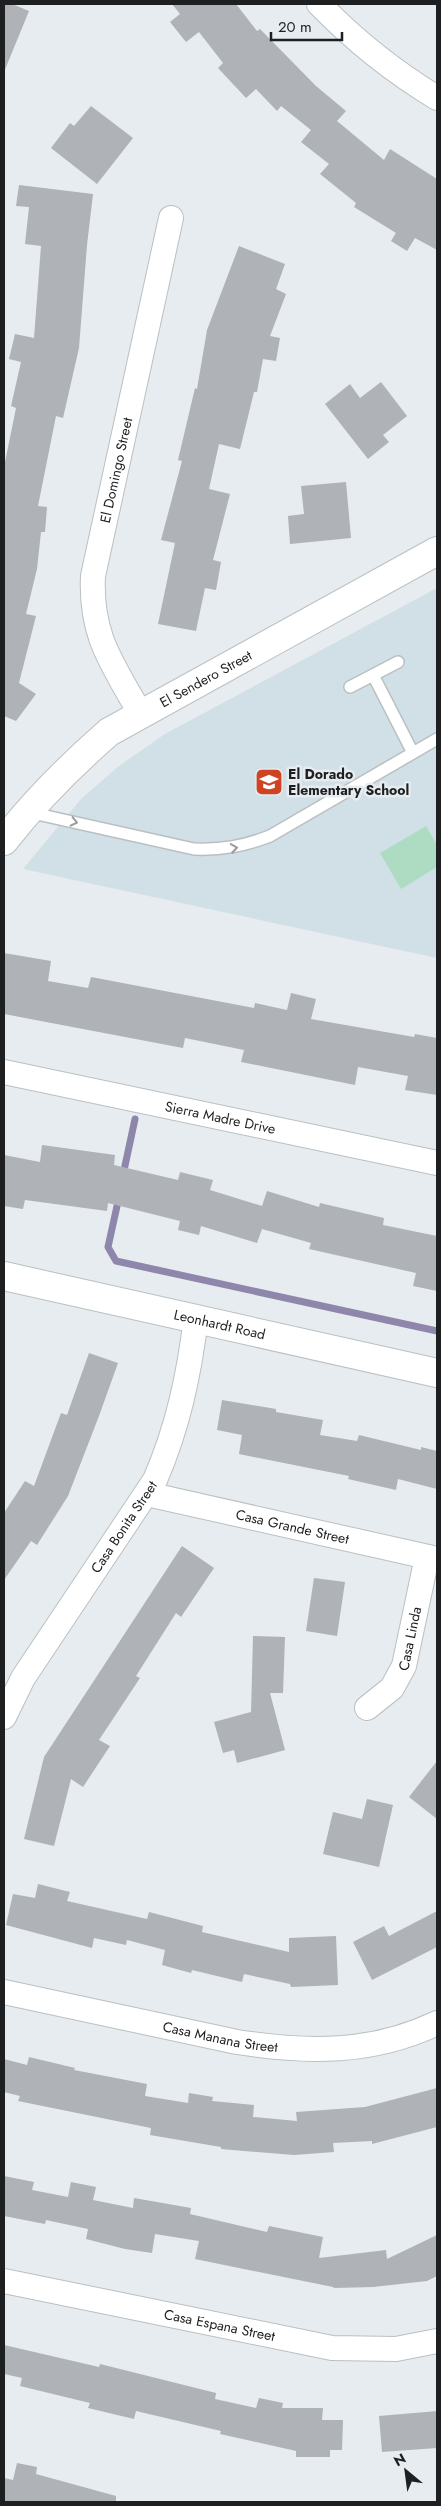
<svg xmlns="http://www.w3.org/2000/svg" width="441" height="2506" font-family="Jost,sans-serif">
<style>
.built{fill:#d1dfe6}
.park{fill:#aedcc3}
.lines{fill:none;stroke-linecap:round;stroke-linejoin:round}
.stream{stroke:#8e87ab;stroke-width:7}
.building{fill:#afb2b7}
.service-casing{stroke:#bac0c2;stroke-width:14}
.minor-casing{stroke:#bac0c2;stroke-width:26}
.tertiary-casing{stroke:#bac0c2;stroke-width:30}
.service{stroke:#fff;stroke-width:11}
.minor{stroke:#fff;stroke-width:24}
.tertiary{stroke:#fff;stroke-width:28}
.oneway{stroke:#999a9b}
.labels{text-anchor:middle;stroke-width:5;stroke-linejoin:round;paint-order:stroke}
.street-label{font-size:14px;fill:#1d1f20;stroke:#e6ecef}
.poi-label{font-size:14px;font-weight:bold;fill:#1d1f20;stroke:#e6ecef;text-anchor:start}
</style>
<rect width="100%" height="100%" fill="#e6ecef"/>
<path class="built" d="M437,588V958L23,869L81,799L119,766L165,734Z"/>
<path class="park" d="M426,826L437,845V867L401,889L380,853Z"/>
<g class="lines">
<path class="stream" d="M123,1175L135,1119
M119,1197L108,1247L116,1261L437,1331"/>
</g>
<path class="building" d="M4,4H12L29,11L4,72Z
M172,4H236L257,31L260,29L316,86L346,111L337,121L384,160L390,149L437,179V250L415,238L407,251L391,241L396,233L354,207L356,203L320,174L329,164L301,142L311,130L281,106L277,111L256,89L246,98L218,68L223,63L199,32L186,42L170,22L180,14Z
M91,106L133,138L97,184L51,148L70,123L74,126Z
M19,185L93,194L87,245L79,348L63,418L56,416L38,506L47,507L45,532H41L37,569L26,614L36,616L19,683L36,694L16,721L4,716V467L16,408L11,406L21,362L9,359L15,334L34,338L41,246L25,244L29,207L16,206Z
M239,246L285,264L276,289L286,294L270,336L280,338L276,361L263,359L257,392H254L240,449L219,444L209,489L230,494L213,560L221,562L216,590L205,588L196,631L158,624L175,543L161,540L182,461L178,460L195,388L197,389L207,330Z
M381,382L407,416L383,435L389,442L368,459L325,404L350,384L360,398Z
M346,482L351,538L290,544L288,516L304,514L301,486Z
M4,953L51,961L48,981L88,988L91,977L254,1008L255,1003L287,1010L291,993L316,999L311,1019L414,1037L415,1034L437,1038V1095L405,1090L408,1076L358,1067L355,1085L241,1062L244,1050L185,1038L183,1048L4,1014Z
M42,1145L115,1155L114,1165L178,1180L180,1172L213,1180L210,1190L262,1206L267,1191L319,1207L320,1203L384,1218L383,1225L437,1236V1291L413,1286L416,1273L309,1249L311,1243L262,1229L257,1243L201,1226L199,1235L178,1230L180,1221L108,1203L107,1211L25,1200L23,1209L4,1206V1155L40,1162Z
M89,1353L118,1363L99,1416L68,1496L37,1545L31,1541L4,1580V1513L25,1481L34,1486L61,1413L67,1415Z
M222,1400L276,1409V1412L323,1420L320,1435L357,1441L359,1435L421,1450V1447L437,1451V1489L398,1479L396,1490L348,1479L349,1476L239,1454L242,1435L217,1430Z
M182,1546L214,1568L181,1617L176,1613L136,1676L140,1678L99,1740L110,1746L83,1787L71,1779L54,1846L24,1839L44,1757Z
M314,1578L345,1582L337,1636L306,1631Z
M253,1636L285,1637L283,1693H270L285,1750L237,1763L234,1750L223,1753L214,1722L251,1712Z
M437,1761V1819L409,1797Z
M367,1799L393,1805L379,1867L323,1854L333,1812L362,1819Z
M38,1884L70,1892L67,1901L147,1919L149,1912L203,1926L202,1932L289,1952V1938L336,1936L338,1985L291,1987L290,1984L244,1974L242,1982L192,1970L191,1973L162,1965L165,1950L127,1940L126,1945L94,1938L92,1948L6,1925L13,1894L35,1898Z
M437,1911V1947L372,1980L353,1942L384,1926L389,1936Z
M29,2057L75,2068L74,2070L147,2084L145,2096L188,2103L189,2093L213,2097L212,2101L254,2105L253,2117L297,2121L296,2112L365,2107L437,2088V2127L372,2144V2141L333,2143L334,2152L294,2155L221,2149V2147L150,2135L151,2128L18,2101L20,2096L4,2092V2059L27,2065Z
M4,2176L34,2182L32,2190L68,2197L71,2182L96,2187L93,2200L133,2208L134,2198L191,2208L190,2214L267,2232L269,2226L323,2237L319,2258L386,2250L387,2259L437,2235V2276L427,2281L373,2287L334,2288L333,2287L195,2259L199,2241L155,2234L152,2253L125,2249L86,2239L88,2229L46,2220L45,2224L4,2216Z
M4,2345L99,2367L100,2364L216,2393L215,2399L256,2408L259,2398L283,2403L282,2408H323L322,2420H343L342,2450H330V2457H296V2451L220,2434L221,2431L136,2411L134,2419L88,2408L90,2403L20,2386L22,2378L4,2374Z
M437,2411V2448L382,2452L379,2416Z
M17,2463L37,2467L36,2474L116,2496V2502H4V2478L13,2480Z"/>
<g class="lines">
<defs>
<path id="service" d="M373,675L413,753
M350,687L398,662
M28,812L194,849C222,850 244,846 270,836L437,739"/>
<g id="minor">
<path d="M319,4C354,40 394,72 437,98"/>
<path id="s1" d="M141,715C113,664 90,637 93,576L171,218"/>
<path id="s2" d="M4,1072L437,1163"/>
<path id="s3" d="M147,1494L437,1559"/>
<path id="s4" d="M367,1708L392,1688L404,1666L427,1557"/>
<path id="s5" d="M4,1717L23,1678L155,1480C178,1427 189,1375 196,1318"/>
<path id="s6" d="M4,1992L237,2042C307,2053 372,2054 437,2023"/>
<path id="s7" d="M4,2281L332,2348L396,2349L437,2341"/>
</g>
<g id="tertiary">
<path id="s8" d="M4,841C35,801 70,766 109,732L437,551"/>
<path id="s9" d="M4,1276L437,1373"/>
</g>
</defs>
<use href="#service" class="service-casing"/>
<use href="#minor" class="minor-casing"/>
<use href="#tertiary" class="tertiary-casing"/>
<use href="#service" class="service"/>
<use href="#minor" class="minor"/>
<use href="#tertiary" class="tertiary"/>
</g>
<defs><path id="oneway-chevron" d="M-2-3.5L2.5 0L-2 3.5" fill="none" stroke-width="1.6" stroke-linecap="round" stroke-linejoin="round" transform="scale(1.25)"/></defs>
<g class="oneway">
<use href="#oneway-chevron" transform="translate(74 822) rotate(13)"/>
<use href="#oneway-chevron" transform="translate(234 848) rotate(-9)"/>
</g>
<defs>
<symbol id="school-square" viewBox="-11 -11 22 22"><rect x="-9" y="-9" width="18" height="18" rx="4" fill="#ce4423" stroke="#e6ecef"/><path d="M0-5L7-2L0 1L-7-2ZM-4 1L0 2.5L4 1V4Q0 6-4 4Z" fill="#fff"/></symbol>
</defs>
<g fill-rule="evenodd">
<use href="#school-square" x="253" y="766" width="32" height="32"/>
</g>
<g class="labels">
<g class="street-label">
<text dy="5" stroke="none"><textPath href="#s1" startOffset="258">El Domingo Street</textPath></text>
<text dy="5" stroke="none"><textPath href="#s8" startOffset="262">El Sendero Street</textPath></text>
<text dy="5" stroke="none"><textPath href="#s2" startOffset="221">Sierra Madre Drive</textPath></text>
<text dy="5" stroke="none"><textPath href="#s9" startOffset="221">Leonhardt Road</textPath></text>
<text dy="5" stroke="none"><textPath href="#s3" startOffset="149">Casa Grande Street</textPath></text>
<text dy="5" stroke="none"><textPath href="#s5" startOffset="225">Casa Bonita Street</textPath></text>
<text dy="5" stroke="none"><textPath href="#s4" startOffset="85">Casa Linda</textPath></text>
<text dy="5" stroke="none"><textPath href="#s6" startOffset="221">Casa Manana Street</textPath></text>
<text dy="5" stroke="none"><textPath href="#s7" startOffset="220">Casa Espana Street</textPath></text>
</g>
<g class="poi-label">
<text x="288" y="779">El Dorado<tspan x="288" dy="16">Elementary School</tspan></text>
</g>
</g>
<rect width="441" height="2506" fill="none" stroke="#1d1f20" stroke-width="10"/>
<g transform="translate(406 2471) rotate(331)" stroke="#e6ecef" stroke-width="4" paint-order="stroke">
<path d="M0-4L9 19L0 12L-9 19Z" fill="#1d1f20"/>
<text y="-8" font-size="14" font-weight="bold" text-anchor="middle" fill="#1d1f20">N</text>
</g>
<path d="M271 32v8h71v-8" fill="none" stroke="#1d1f20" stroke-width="2.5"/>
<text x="278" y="32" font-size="15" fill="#1d1f20" stroke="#e6ecef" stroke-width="4" paint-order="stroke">20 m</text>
</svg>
